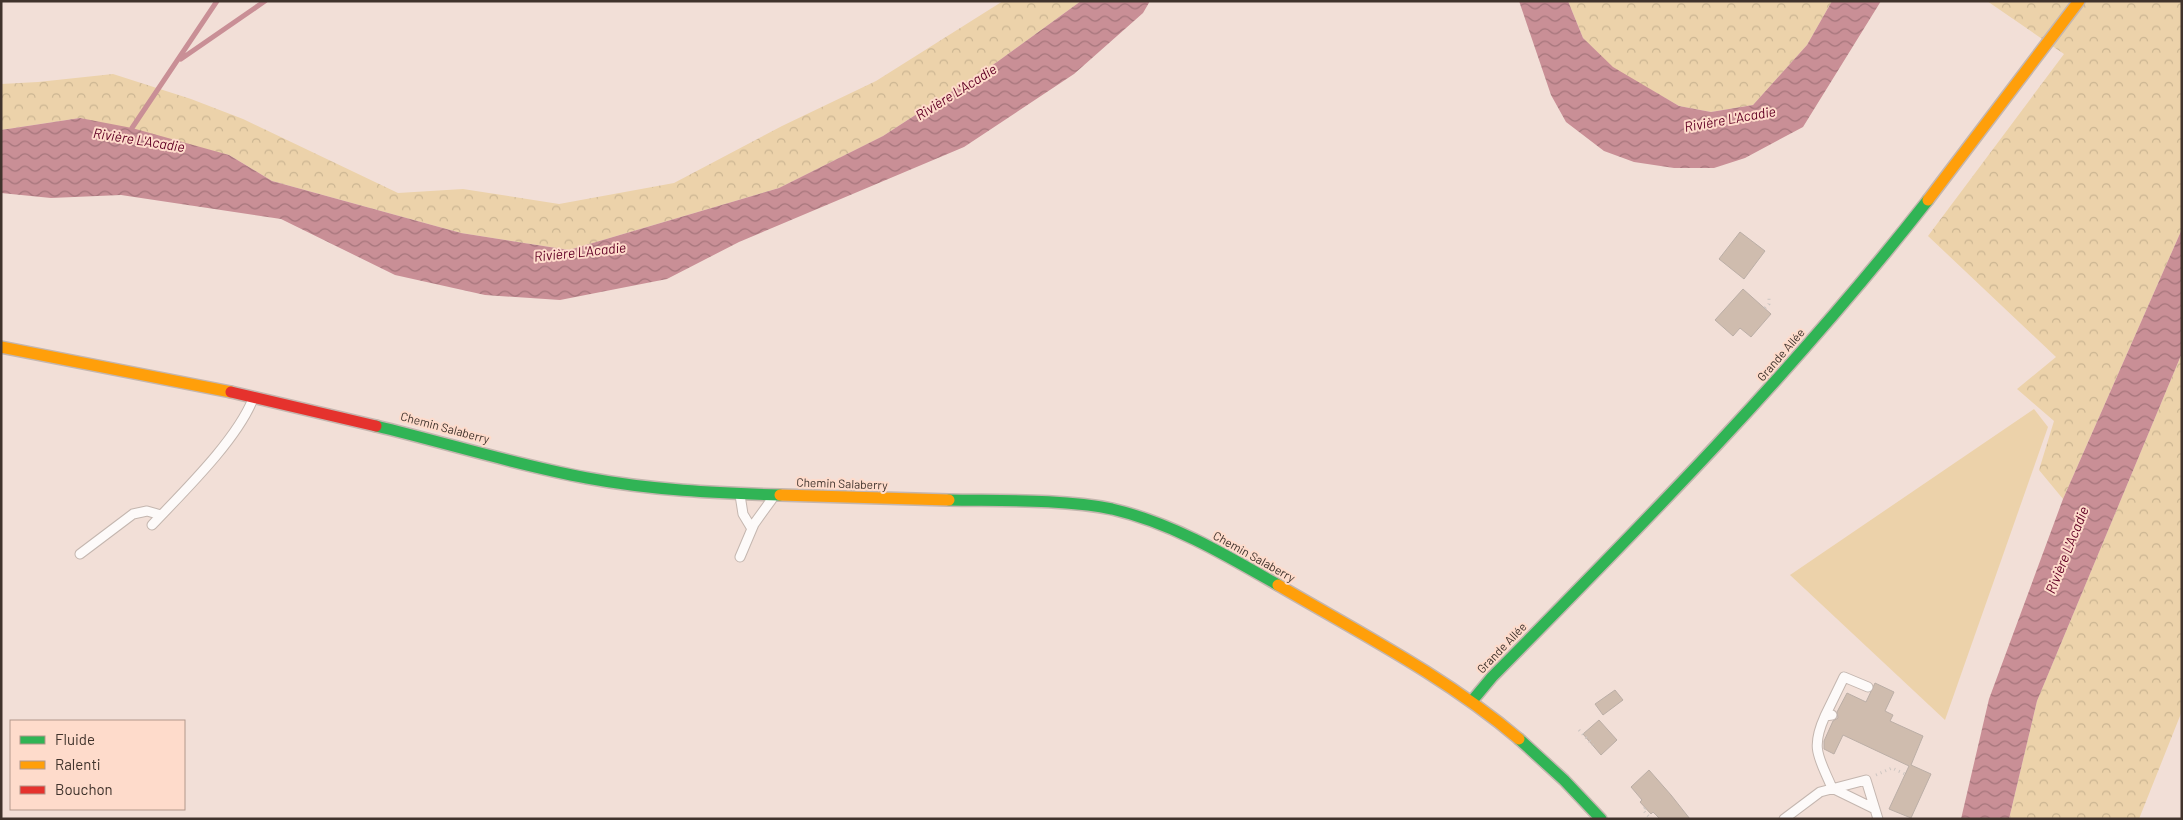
<svg xmlns="http://www.w3.org/2000/svg" width="2183" height="820" font-family="Barlow,sans-serif">
<style>
.grass{fill:#ecd2aa}
.forest{fill:url(#forest-crowns)}
.water{fill:url(#water-waves)}
.lines{fill:none;stroke-linecap:round;stroke-linejoin:round}
.stream{stroke:#c98f96;stroke-width:5}
.building{fill:#cfbcae;stroke:#bbaea6}
.lane-casing{stroke:#c4b6af;stroke-width:11}
.fast-casing{stroke:#c4b6af;stroke-width:14}
.slow-casing{stroke:#c4b6af;stroke-width:14}
.jam-casing{stroke:#c4b6af;stroke-width:14}
.path{stroke:#ccc5c1;stroke-width:3;stroke-dasharray:1 4;stroke-linecap:butt}
.lane{stroke:#fdfaf9;stroke-width:9}
.fast{stroke:#30b455;stroke-width:11}
.slow{stroke:#ff9f0a;stroke-width:11}
.jam{stroke:#e5322d;stroke-width:11}
.labels{text-anchor:middle;stroke-width:4;stroke-linejoin:round;paint-order:stroke}
.street-label{font-size:12px;fill:#40332c;stroke:#fedbcb}
.water-label{font-size:14px;font-style:italic;fill:#620125;stroke:#fedbcb}
</style>
<defs>
<pattern id="forest-crowns" width="20" height="18" patternUnits="userSpaceOnUse" patternTransform="scale(1.25)"><rect width="20" height="18" fill="#ecd2aa"/><path d="M2 6a3 3 0 1 1 6 0M12 15a3 3 0 1 1 6 0" fill="none" stroke="#cbb592"/></pattern>
<pattern id="water-waves" width="16" height="10" patternUnits="userSpaceOnUse" patternTransform="scale(1.25)"><rect width="16" height="10" fill="#c98f96"/><path d="M0 5q4-4 8 0t8 0" fill="none" stroke="#a5757b"/></pattern>
</defs>
<rect width="100%" height="100%" fill="#f2dfd7"/>
<path class="grass" d="M2034,409L2048,427L1945,720L1790,575Z"/>
<path class="forest" d="M1003,1H1081L997,62L883,136L779,188L569,250L461,233L272,181L229,155L80,118L1,130V84L38,82L113,74L191,99L243,119L398,193L463,189L559,204L674,183L782,126L876,81Z
M1568,1H1832L1807,45L1753,105L1711,112L1679,106L1613,68L1583,38Z
M1987,1H2182V229L2063,499L2039,470L2054,421L2017,389L2056,357L1928,236L2064,54Z
M2182,353V711L2139,819H2009L2037,701Z"/>
<path class="water" d="M1081,1H1150L1143,13L1074,74L964,147L739,242L667,279L560,300L485,295L395,275L281,219L121,195L51,198L1,193V130L80,118L132,128L229,155L272,181L461,233L569,250L779,188L883,136L997,62Z
M1519,1H1568L1583,38L1613,67L1679,106L1711,112L1753,105L1807,45L1832,1H1881L1803,127L1745,158L1714,168H1674L1634,162L1604,151L1566,122L1551,95Z
M2182,229V353L2037,701L2009,819H1961L1989,699L2063,499Z"/>
<g class="lines">
<path class="stream" d="M181,59L265,1
M132,128L217,1"/>
</g>
<path class="building" d="M1740,232L1765,251L1744,279L1719,259Z
M1743,289L1771,314L1751,337L1740,328L1733,336L1715,320Z
M1875,683L1894,692L1885,711L1893,715L1890,721L1923,736L1911,765L1931,774L1911,818L1889,809L1909,766L1843,735L1834,754L1824,749V741L1833,721L1838,718L1837,712L1847,693L1866,702Z
M1615,690L1623,700L1603,715L1595,704Z
M1599,720L1617,740L1601,755L1583,734Z
M1649,770L1671,795L1690,819H1660L1653,812L1651,814L1640,802L1642,800L1631,787Z"/>
<g class="lines">
<defs>
<path id="lane" d="M740,495L743,514L752,529
M152,525C183,492 236,441 253,399
M80,554L133,514L147,511L161,515
M740,557L754,524L772,499
M1832,715L1825,716C1810,749 1819,757 1832,788L1875,809
M1825,716L1844,677L1868,687
M1784,819L1820,792L1866,780L1878,819"/>
<path id="fast" d="M376,426C447,443 516,465 587,478C651,490 715,493 780,495
M949,500C1000,501 1063,499 1112,509C1172,523 1226,555 1278,585
M1472,701L1492,677C1644,523 1794,371 1928,200
M1519,739L1564,780L1601,819"/>
<path id="slow" d="M1928,200L2079,1
M1,347L231,392
M780,495L949,500
M1278,585C1360,633 1446,677 1519,739"/>
<path id="jam" d="M231,392L376,426"/>
</defs>
<use href="#lane" class="lane-casing"/>
<use href="#fast" class="fast-casing"/>
<use href="#slow" class="slow-casing"/>
<use href="#jam" class="jam-casing"/>
<path class="path" d="M1765,308L1769,304V298
M1579,730L1593,745
M1876,775L1892,768L1905,774
M1645,808L1643,810L1651,819"/>
<use href="#lane" class="lane"/>
<use href="#fast" class="fast"/>
<use href="#slow" class="slow"/>
<use href="#jam" class="jam"/>
</g>
<g class="labels">
<g class="street-label">
<text transform="translate(1781 355) rotate(-49)" y="4">Grande Allée</text>
<text transform="translate(445 428) rotate(15)" y="4">Chemin Salaberry</text>
<text transform="translate(842 484) rotate(2)" y="4">Chemin Salaberry</text>
<text transform="translate(1254 557) rotate(29)" y="4">Chemin Salaberry</text>
<text transform="translate(1502 648) rotate(-46)" y="4">Grande Allée</text>
</g>
<g class="water-label">
<text transform="translate(956 92) rotate(-32)" y="5">Rivière L'Acadie</text>
<text transform="translate(1730 119) rotate(-10)" y="5">Rivière L'Acadie</text>
<text transform="translate(139 140) rotate(9)" y="5">Rivière L'Acadie</text>
<text transform="translate(580 252) rotate(-6)" y="5">Rivière L'Acadie</text>
<text transform="translate(2067 550) rotate(-68)" y="5">Rivière L'Acadie</text>
</g>
</g>
<rect width="2183" height="820" fill="none" stroke="#40332c" stroke-width="5"/>
<rect x="10" y="720" width="175" height="90" fill="#fedbcb" stroke="#b2988b"/>
<rect x="20" y="736" width="25" height="8" fill="#30b455" stroke="#b2988b"/>
<text x="55" y="745" font-size="15" fill="#40332c">Fluide</text>
<rect x="20" y="761" width="25" height="8" fill="#ff9f0a" stroke="#b2988b"/>
<text x="55" y="770" font-size="15" fill="#40332c">Ralenti</text>
<rect x="20" y="786" width="25" height="8" fill="#e5322d" stroke="#b2988b"/>
<text x="55" y="795" font-size="15" fill="#40332c">Bouchon</text>
</svg>
